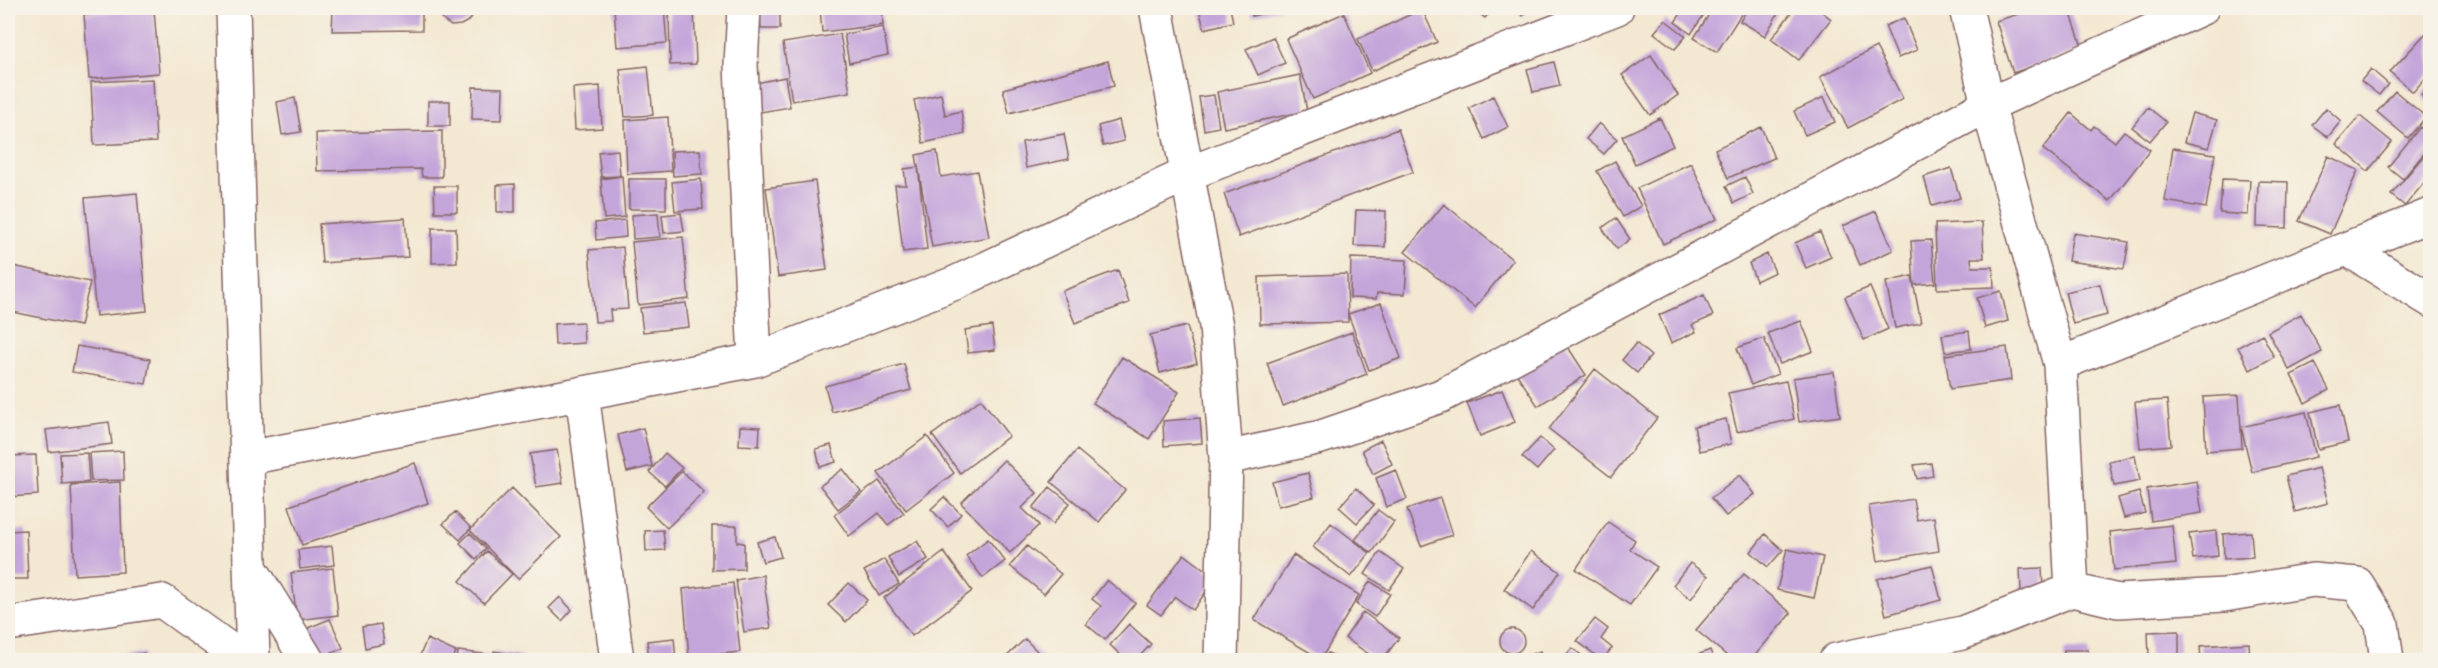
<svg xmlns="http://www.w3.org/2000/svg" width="2438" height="668" font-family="'Gentium Book Plus',serif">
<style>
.building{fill:#c4a5da}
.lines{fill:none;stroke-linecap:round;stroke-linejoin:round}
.minor-casing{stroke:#856565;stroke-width:36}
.minor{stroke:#fff;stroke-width:33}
</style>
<rect width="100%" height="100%" fill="#f7f3e8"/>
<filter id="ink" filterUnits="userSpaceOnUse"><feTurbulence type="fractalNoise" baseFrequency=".0167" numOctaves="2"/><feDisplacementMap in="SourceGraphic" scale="12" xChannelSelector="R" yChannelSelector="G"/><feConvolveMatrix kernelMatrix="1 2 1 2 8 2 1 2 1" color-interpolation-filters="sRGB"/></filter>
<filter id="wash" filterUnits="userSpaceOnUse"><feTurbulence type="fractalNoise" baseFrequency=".008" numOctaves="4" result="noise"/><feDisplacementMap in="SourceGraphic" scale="24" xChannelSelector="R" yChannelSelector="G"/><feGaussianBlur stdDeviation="1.35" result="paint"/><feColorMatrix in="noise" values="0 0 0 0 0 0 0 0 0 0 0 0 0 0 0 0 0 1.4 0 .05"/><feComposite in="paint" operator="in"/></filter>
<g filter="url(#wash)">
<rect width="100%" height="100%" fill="#f3e8d1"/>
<g id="blocks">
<path class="building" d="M86,8H129V9L87,13Z
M333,8H422V30L332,31Z
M437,8H475V11L470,20L461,25L451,26L443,20Z
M614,8H664L667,43L617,47Z
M669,8H694L696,64L670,65Z
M760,8H780V29H761Z
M820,8H882L883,25L822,32Z
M1199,8H1230L1233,22L1204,29Z
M1250,8H1284L1252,16Z
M1472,8H1494L1485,18Z
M1513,8H1529L1523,16Z
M1685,8L1707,10L1691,34L1675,22Z
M1713,8H1745L1717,52L1694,38Z
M1748,8H1781L1765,36L1740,21Z
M1795,8H1817L1831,19L1799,60L1771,39Z
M2037,8H2069L2083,49L2013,73L1996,21Z
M154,9L159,73L89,79L84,14Z
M1422,9L1437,42L1372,71L1358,39Z
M1344,13L1370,73L1313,99L1286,39Z
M1904,18L1917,50L1898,58L1885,26Z
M1665,20L1686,36L1675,49L1654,33Z
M883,27L888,55L849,63L844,34Z
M2426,33L2430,38V73L2413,92L2390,72Z
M840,34L850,92L792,101L783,43Z
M1273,37L1285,63L1258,75L1246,49Z
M1876,47L1903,99L1848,128L1820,77Z
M1651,55L1678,95L1650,115L1622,75Z
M1108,61L1114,86L1009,113L1003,89Z
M1554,62L1560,86L1533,92L1527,69Z
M648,66L653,115L625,117L620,69Z
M2371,69L2388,84L2379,95L2361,81Z
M1300,75L1307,111L1224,128L1217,92Z
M785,77L790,107L761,112L756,83Z
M153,79L156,142L94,145L91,82Z
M2430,85V104L2421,95Z
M600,86L602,128L575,130L573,88Z
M473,87L503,88L502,120L472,119Z
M2395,91L2426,117L2408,138L2377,112Z
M941,94L945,115L961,111L965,134L923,143L914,100Z
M1214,95L1219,127L1204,130L1199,97Z
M1493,96L1508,127L1484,139L1469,108Z
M1824,97L1835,122L1805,135L1794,111Z
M295,98L301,132L282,135L277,102Z
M428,101H450V126H428Z
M2148,107L2166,122L2150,141L2132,127Z
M2326,108L2341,121L2328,137L2312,125Z
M2071,113L2091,130L2094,126L2115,142L2124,131L2150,150L2110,201L2043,149Z
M2192,113L2217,120L2209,148L2184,142Z
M2360,116L2392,142L2368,171L2336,144Z
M668,117L671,171L627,174L625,120Z
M1660,118L1673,146L1635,164L1622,136Z
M1119,120L1124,141L1103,146L1098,126Z
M1599,123L1617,139L1604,154L1586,139Z
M1761,127L1774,158L1728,178L1715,149Z
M2420,127L2430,136V146L2403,179L2388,167Z
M1398,129L1413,172L1239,237L1224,194Z
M442,131V177H422L421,169L317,171L316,133Z
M1064,134L1069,159L1026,168L1022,142Z
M2173,148L2215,154L2206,208L2165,201Z
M2430,148V182L2427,179L2405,206L2391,195Z
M618,150L620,176L601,177L598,152Z
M700,150L702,174L673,176L672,151Z
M937,151L941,177L977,171L989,237L932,247L916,155Z
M2328,156L2358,170L2330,234L2299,221Z
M1615,161L1641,206L1623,217L1597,171Z
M1691,163L1717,219L1663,244L1637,188Z
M918,167L927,249L903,252L895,185H906L904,169Z
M1951,168L1960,198L1932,206L1924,177Z
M622,176L625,217L604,219L601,179Z
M1745,177L1753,194L1734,203L1726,186Z
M629,179H666V209H629Z
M701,179L703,209L675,211L672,182Z
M2222,179L2250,180L2248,215L2220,213Z
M815,181L827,270L778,277L766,188Z
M2258,181L2288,182L2287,228L2257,227Z
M515,184V212H497V185Z
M434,186H457V212H435Z
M137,193L147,311L96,316L85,198Z
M1444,204L1513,260L1475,308L1405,252Z
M1356,210L1386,211L1385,247L1354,246Z
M1876,211L1893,250L1860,265L1843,226Z
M658,213L660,237L633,239L632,215Z
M681,213L684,231L664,233L662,215Z
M405,218L408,257L322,263L319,224Z
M1616,218L1630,239L1617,249L1602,228Z
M625,220L626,237L596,240L595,223Z
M1982,222L1984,258H1971L1972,267H1993L1994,287L1937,289L1935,224Z
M432,228H456L457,262L432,263Z
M1820,232L1831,257L1806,268L1795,243Z
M2073,233L2129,242L2124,269L2068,261Z
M683,237L689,299L638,305L632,242Z
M1931,240L1935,283L1914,285L1911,241Z
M623,247L628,309L610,310L611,321L595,322L589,250Z
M1767,254L1775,272L1756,281L1749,263Z
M1351,258L1407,260L1405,294L1377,293L1376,299L1350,298Z
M8,265L90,282L80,326L8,311Z
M1118,270L1129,303L1075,323L1062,291Z
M1347,274L1348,322L1260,324L1259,277Z
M1912,276L1921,323L1895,328L1886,282Z
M2100,284L2107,315L2073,324L2065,292Z
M1870,287L1888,329L1864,340L1845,297Z
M2001,291L2008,321L1985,328L1977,298Z
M1704,295L1713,316L1692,325L1696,332L1671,343L1659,315Z
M686,303L689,327L643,332L640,308Z
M1381,303L1401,358L1369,370L1348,314Z
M2301,314L2322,352L2289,370L2268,332Z
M1801,321L1813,351L1780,364L1768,333Z
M583,322L584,343L555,345L554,324Z
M992,326L995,350L968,353L965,330Z
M1187,326L1197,363L1160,373L1150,335Z
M1969,331L1971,349L1945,352L1942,335Z
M1352,332L1367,374L1283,406L1267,363Z
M2262,334L2274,357L2250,370L2238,347Z
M1764,338L1778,374L1751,385L1737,348Z
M1564,341L1586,375L1538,406L1516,373Z
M1636,343L1651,356L1637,373L1622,360Z
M77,346L150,359L146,384L72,372Z
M2007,347L2011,380L1950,389L1945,355Z
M1122,357L1179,392L1149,439L1093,403Z
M2315,363L2329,390L2305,403L2291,375Z
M904,364L911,390L832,412L825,386Z
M1595,369L1657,418L1611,477L1549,429Z
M1834,372L1840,416L1799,422L1793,378Z
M1786,381L1794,419L1737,432L1728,393Z
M1502,390L1515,422L1480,436L1467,403Z
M2239,395L2242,448L2206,451L2203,397Z
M981,399L1009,436L960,473L932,435Z
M2167,400L2171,445L2140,448L2135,402Z
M2340,405L2348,442L2318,449L2310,412Z
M2306,412L2316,457L2252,472L2241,427Z
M1200,418L1202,443L1164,446L1163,421Z
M1726,419L1731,444L1699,451L1694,426Z
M109,422L112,444L49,452L46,430Z
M740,426L760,427L759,446L739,445Z
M643,428L652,466L627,472L618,435Z
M927,436L954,473L906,510L878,473Z
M1540,438L1554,450L1537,470L1522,457Z
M1381,440L1392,464L1373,474L1362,450Z
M831,445L836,462L820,467L816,449Z
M557,450L563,483L536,487L530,454Z
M1077,450L1125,490L1099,522L1051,482Z
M123,451L124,480L91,481L89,453Z
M87,453L89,482L62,484L60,454Z
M665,453L682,468L665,486L649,472Z
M36,455L38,495L8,497V456Z
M2135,456L2140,481L2114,486L2109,461Z
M1004,460L1037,493L1022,508L1039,525L1010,553L961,503Z
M415,463L428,503L302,545L289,506Z
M1931,463L1933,476L1917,479L1914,465Z
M2319,468L2328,503L2295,512L2286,476Z
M843,469L861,492L838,509L820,486Z
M1396,470L1407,499L1386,507L1376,478Z
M682,471L704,492L667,528L646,507Z
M1308,473L1314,497L1278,506L1272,482Z
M1740,475L1755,494L1726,516L1711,498Z
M879,481L904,513L888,525L879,513L849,536L834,515Z
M2197,481L2202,513L2151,521L2147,489Z
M120,482L123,572L75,575L71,485Z
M1050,487L1070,503L1053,524L1033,508Z
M512,488L561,537L518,579L470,530Z
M1356,488L1374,505L1357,523L1339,507Z
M2139,492L2145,513L2124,518L2118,498Z
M944,497L961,514L948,527L931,509Z
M1440,498L1452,535L1421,546L1407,509Z
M1913,499L1917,520L1934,517L1939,551L1878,561L1869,506Z
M1378,510L1394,522L1372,553L1355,540Z
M455,512L471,528L460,540L443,524Z
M1608,522L1635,540L1630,549L1657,567L1630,605L1576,569Z
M1331,523L1370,553L1351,577L1313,547Z
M2172,525L2176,564L2114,570L2110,532Z
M712,526H737V542L744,543V569L712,570Z
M26,530L28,579H8V531Z
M663,530L665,550L646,551L645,531Z
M2216,531L2218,556L2193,559L2189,534Z
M2251,532L2253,557L2224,559L2223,534Z
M470,533L486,549L476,559L460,543Z
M1765,534L1783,550L1768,567L1751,552Z
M775,537L781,557L763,562L757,542Z
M988,539L1005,561L983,578L966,556Z
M917,541L928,559L899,577L888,557Z
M332,546L334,565L300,569L298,550Z
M1027,546L1061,574L1044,594L1010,566Z
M1787,549L1823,557L1814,598L1777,590Z
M487,551L512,574L484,603L460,581Z
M1531,551L1560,572L1533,610L1504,589Z
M944,552L972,591L912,636L884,598Z
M1380,552L1404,569L1389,590L1365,574Z
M1184,554L1216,578L1193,610L1175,597L1161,615L1147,605Z
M1293,555L1359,595L1321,659L1254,620Z
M884,559L899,584L879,596L864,571Z
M1690,563L1708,576L1691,599L1673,585Z
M1932,565L1941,600L1886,615L1877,579Z
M333,568L338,615L297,620L291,573Z
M2042,568L2043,590L2021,591L2020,569Z
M1744,574L1791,613L1751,660H1732L1696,630Z
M763,575L771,628L744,632L736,580Z
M1107,580L1135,603L1105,640L1086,624L1101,606L1092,599Z
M1370,581L1390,594L1375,617L1356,604Z
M733,583L740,652L689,657L683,589Z
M849,583L867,600L846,622L828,605Z
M560,597L572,610L562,621L549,608Z
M1363,612L1399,638L1382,660H1378L1345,638Z
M330,619L343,648L316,660L303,630Z
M1595,619L1608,629L1601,639L1612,648L1602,660L1577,641Z
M381,624L384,644L365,648L362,627Z
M1129,624L1151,644L1136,660H1126L1110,645Z
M1500 641a12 12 0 1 1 24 0a12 12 0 1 1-24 0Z
M2179,631V655L2149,657L2148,632Z
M674,638L676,660H649L647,641Z
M427,639L456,652L452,660H418Z
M1025,639L1046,660H1003Z
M2249,643L2250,660H2201L2200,646Z
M1572,648L1588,660H1562Z
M1710,650L1714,660H1685Z
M2064,650H2088L2089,660H2064Z
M458,651L490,655L489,660H457Z
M494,651L523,656V660H493Z
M1540,651L1544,660H1519Z
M144,653L145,660H105V659Z
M1328,653L1342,660H1324Z"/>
</g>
</g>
<g filter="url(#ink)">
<use href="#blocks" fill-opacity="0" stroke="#856565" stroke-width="1.5"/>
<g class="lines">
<defs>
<path id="minor" d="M233,8L253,660
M744,8L741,65L755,360
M1156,8L1216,326L1226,458L1221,660
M1966,8L1988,105L2060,364L2072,590L2118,601L2224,595L2313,580L2357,584L2382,624L2387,660
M2347,249L2430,300
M2060,364L2430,215
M582,393L617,660
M247,458L755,360L955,283L1187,174L1617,8
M1226,458L1321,437L1441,396L1988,105L2202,8
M251,569L307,660
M8,624L162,601L244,660
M1836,660L1962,633L2072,590"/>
</defs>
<use href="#minor" class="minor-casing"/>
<use href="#minor" class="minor"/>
</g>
</g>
<rect width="2438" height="668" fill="none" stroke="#f7f3e8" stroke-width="30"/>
</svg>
